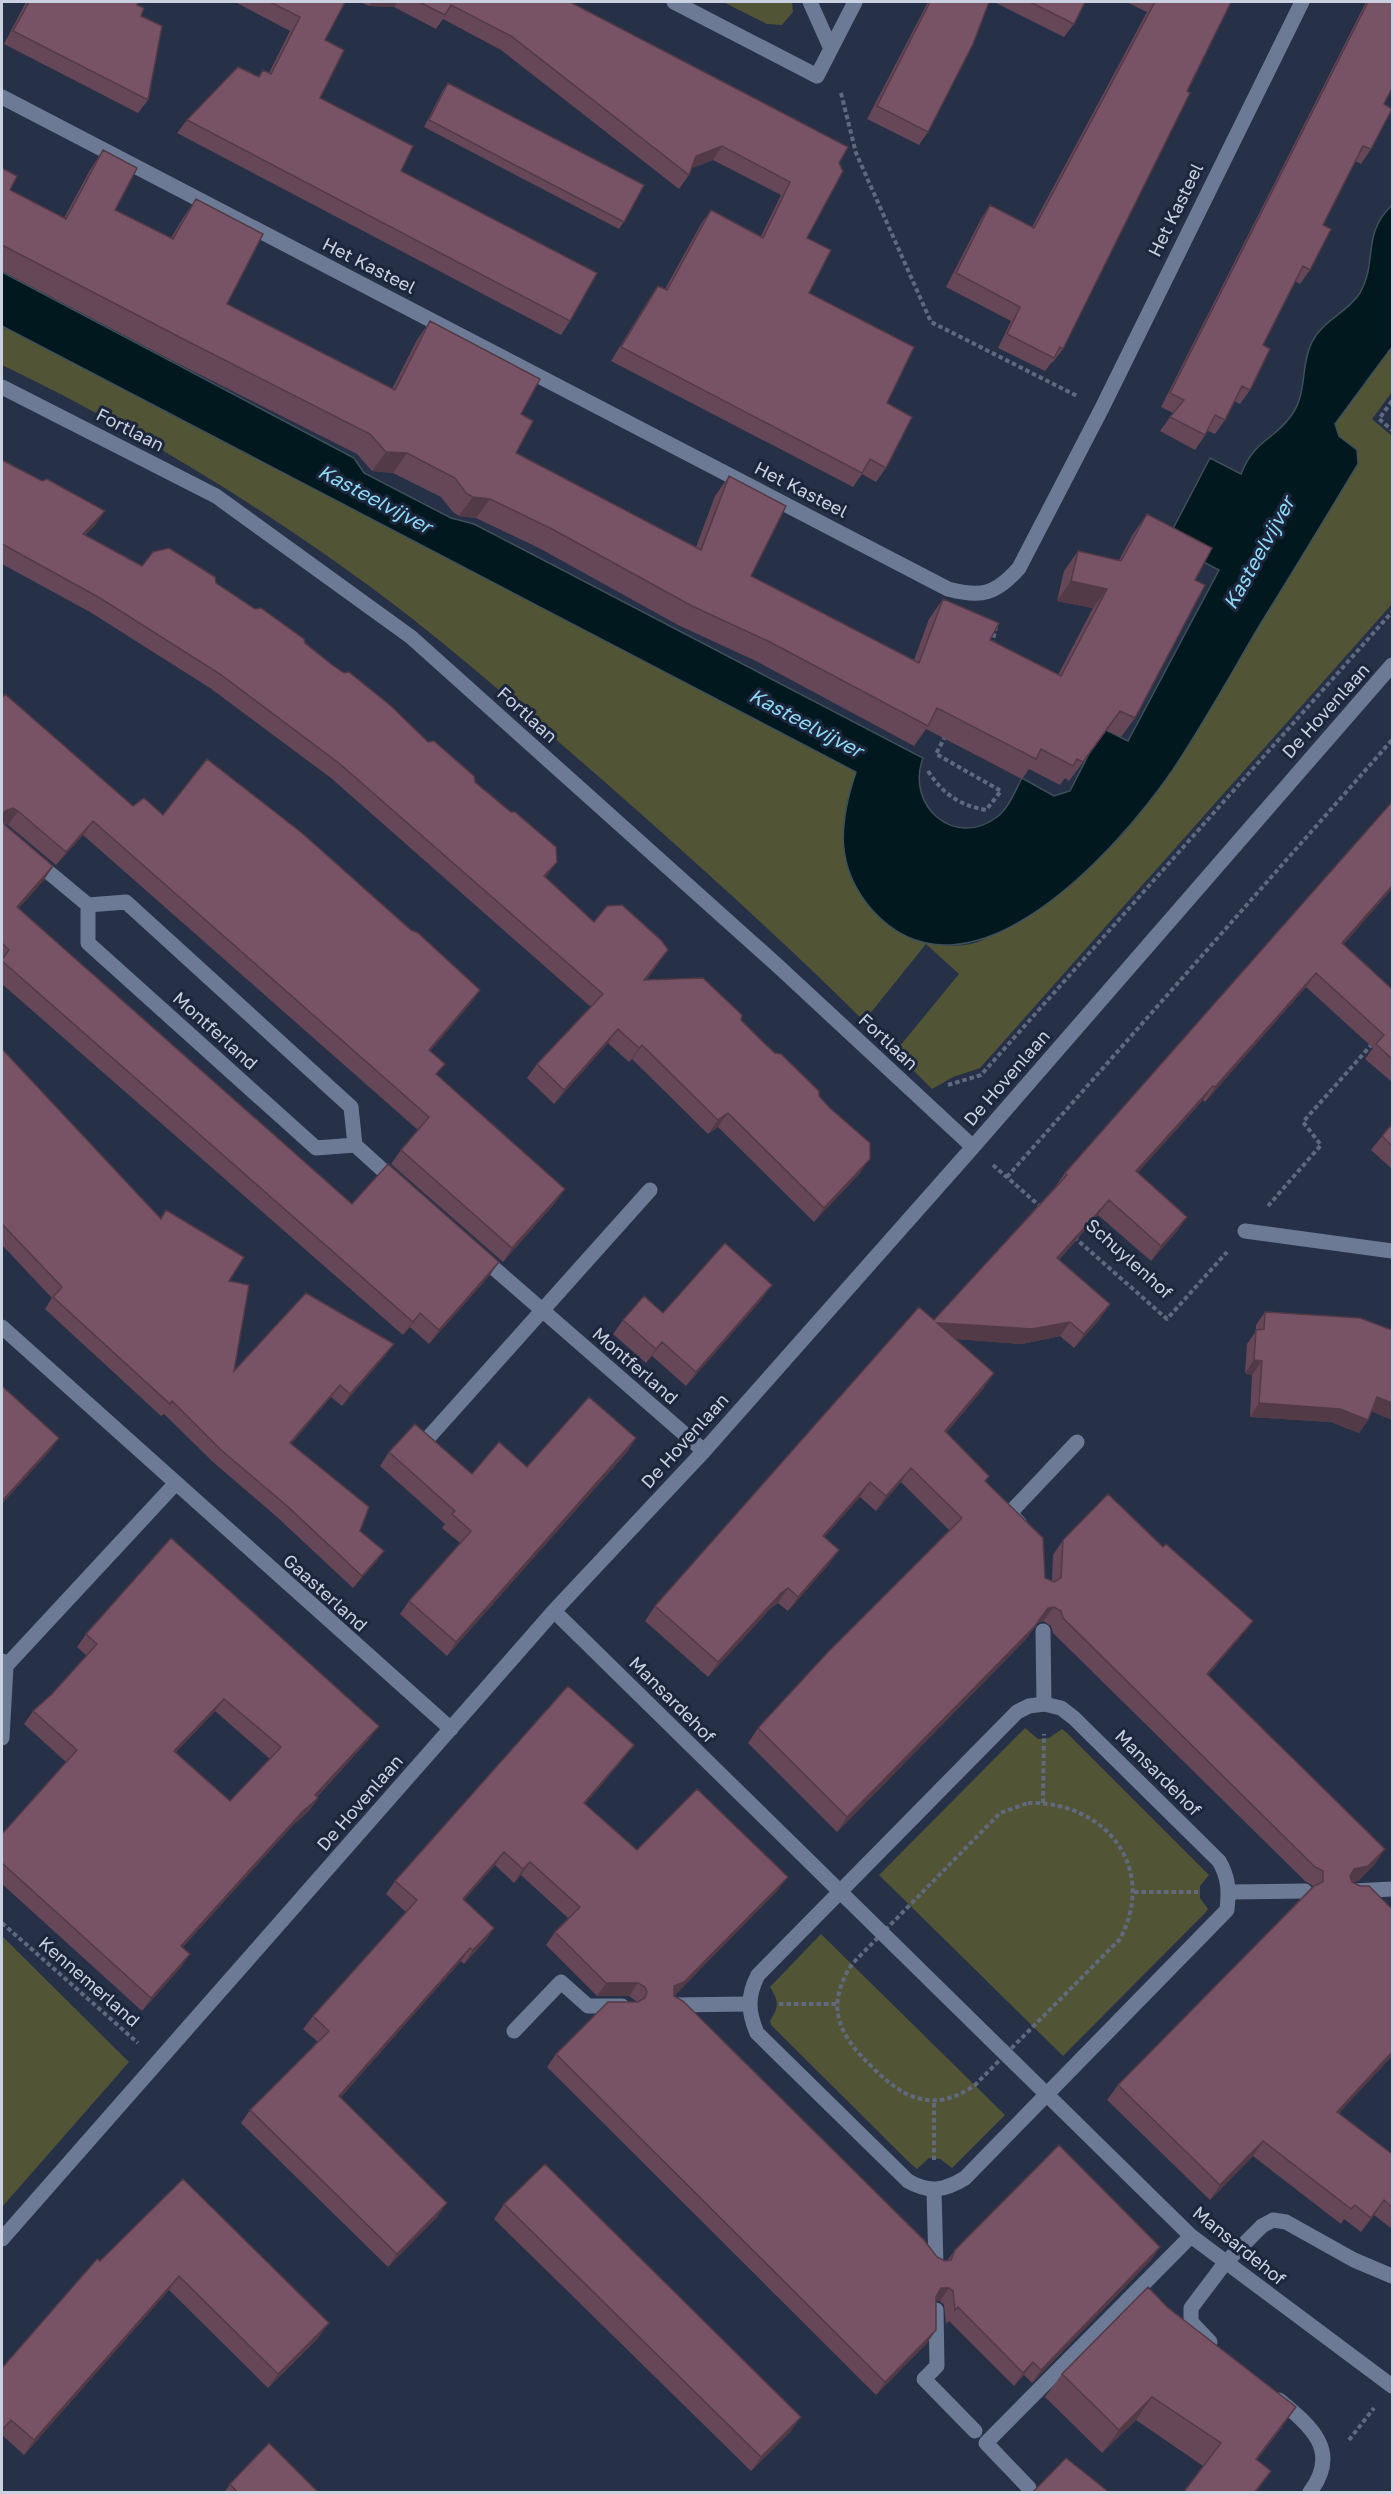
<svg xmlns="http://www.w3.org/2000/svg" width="1394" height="2494" font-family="'Golos Text',sans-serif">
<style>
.green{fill:#525535}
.water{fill:#02181f;stroke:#3e5059;stroke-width:1.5}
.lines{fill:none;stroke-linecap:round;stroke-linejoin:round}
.path{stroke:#60697e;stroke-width:4;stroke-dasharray:4.5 3;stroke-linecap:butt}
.lane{stroke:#6d7a95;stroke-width:15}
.street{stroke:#6d7a95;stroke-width:15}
.wall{fill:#664757;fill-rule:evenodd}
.shaded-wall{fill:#533a47}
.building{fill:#775365;stroke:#533a47;stroke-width:1.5;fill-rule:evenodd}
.labels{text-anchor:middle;stroke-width:6;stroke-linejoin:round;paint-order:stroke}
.street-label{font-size:18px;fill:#cad1e1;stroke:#1c263c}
.water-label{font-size:20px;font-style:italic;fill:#8edaf6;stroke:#1c263c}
</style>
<rect width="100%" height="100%" fill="#263047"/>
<path class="green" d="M723,2H792L793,12L782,25L767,24Z
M2,326L857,772C830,832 843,900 903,932C925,944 954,950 978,942C992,937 1007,923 1020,915C1039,902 1059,891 1077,877C1119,846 1155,797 1183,753L1357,450L1339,436L1335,424L1392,347V392L1372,419L1392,436V604L980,1068L953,1077L932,1089L895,1052L959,974L926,944L864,1021C778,936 689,856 598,776C525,713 453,648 376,591C258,504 133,428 2,365Z
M1025,1728L1038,1739L1049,1738L1062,1729L1067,1733L1209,1875L1200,1886V1898L1208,1909L1206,1912L1063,2056L879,1875Z
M821,1934L1005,2115L952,2168L940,2159L929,2158L917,2169L911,2164L771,2025L770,2021C779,2007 779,2001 770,1987Z
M2,1936L129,2062L2,2207Z"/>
<path class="water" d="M1392,205V347L1335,424L1339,436L1357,450L1358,464C1326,517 1294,570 1261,623C1232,672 1204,723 1172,771C1119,848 970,1017 873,911C834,867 839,823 856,772L2,326V272L354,458L364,473L451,518L474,524L923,758C905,806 955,849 997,817C1009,808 1015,791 1022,778L1054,796L1070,791L1102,728L1128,741L1219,570L1166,542L1210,458L1241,474C1255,439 1273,441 1291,416C1308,393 1300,365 1312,342C1323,320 1347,313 1360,293C1378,262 1361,235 1392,205Z"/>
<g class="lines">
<path class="path" d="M841,93L856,153L931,322L1077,396
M1392,401L1379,419L1392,430
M992,645L996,626
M928,771C943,794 959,805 986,810L1001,791L936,754L946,735
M948,1085L981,1075L1392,612
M993,1165L1042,1208
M1007,1177L1392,740
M1268,1206L1321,1145L1303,1122L1373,1043
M1074,1237L1167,1319L1227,1252
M1028,1803C1105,1801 1158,1867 1120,1939L975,2085C935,2113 905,2100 873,2068C839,2035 824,2008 852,1964L1000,1813Z
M1043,1803L1044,1734
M1134,1892H1198
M2,1923L138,2043
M779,2004H837
M934,2160V2101
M1349,2440L1374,2408"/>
<path class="lane" d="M1020,1524L1010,1513L1077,1442
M1043,1631L1044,1704
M2,1738L6,1666
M1353,1891L1392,1889
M1229,1892L1305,1891
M673,2005L748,2004
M514,2031L561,1982L588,2006H622
M934,2191L936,2265
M936,2310L937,2366L924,2379L975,2431
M1029,2488L986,2443L1191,2236"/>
<path class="street" d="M674,2L817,76L855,2
M810,2L831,49
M2,97L948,589C982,598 996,594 1019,568L1102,408L1302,2
M2,387L216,496L411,637L778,966L973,1147
M34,860L88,905V943L316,1148L355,1145L397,1183
M88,905L126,902L351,1107L355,1145
M1245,1231L1392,1251
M480,1256L704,1451
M2,1327L451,1729
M428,1438L650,1190
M554,1611L1191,2236L1392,2386
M2,1661L6,1666L175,1484
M1044,1704L1061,1708L1074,1718L1219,1861C1229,1878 1229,1891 1227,1910L965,2178C944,2191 929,2193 908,2181L757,2033C748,2012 747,1996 758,1975L1017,1712L1029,1706Z
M2,2239L554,1611L704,1451L973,1147L1392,665
M1210,2342L1191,2322V2308L1225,2263L1262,2226L1273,2220L1286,2222L1354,2260L1392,2276
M1279,2400C1311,2426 1341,2451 1310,2492"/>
</g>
<path class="wall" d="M26,2H138L137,5L141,16L148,100L138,113L4,44Z
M235,2H345L325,40L320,98L570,321L561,335L177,133L187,120L258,77L263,70L269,73L290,31Z
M360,2H570L839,163L807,238L809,293L887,403L886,468L876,482L862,474L853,487L611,361L649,299L658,286L665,289L701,224L711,210L761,236L781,195L713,160L692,168L689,175L679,189L501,50L443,19L436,29L394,7L369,6Z
M928,2H989L928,132L919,145L867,119Z
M994,2H1085L1074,24L1064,37Z
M1126,2H1231L1063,349L1053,362H1052L1045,371L998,348L1011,321L946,287L981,219L990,205L1032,227L1147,12Z
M1366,2H1392L1384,104L1371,149L1361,164L1355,161L1323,225L1310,270L1300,284L1295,281L1263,345L1250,390L1240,404L1234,401L1225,420L1215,434L1208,431L1195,450L1160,431L1173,413L1161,407Z
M448,83L624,222L619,229L424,127L443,90Z
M103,150L115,210L171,238L183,218L196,199L227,304L392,389L417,340L430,321L521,414L516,453L696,547L715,496L729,476L751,576L914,660L929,619L943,599L990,640L1058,675L1093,608L1057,601L1064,571L1078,551L1119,560L1133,534L1147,514L1195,580L1135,718L1121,737L1107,730L1069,781L1065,778L1060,785L1029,769L1022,779L926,729L914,746L756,661L678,625L539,548L476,518L459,516L453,512L441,497L393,473L372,471L357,454L177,363L2,271V168L10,190L64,218L90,170Z
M2,460L42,481L105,511L95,525L85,535L142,566L216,583L305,643L428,742L475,782L546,877L594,922L658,964L646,980L741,1020L819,1096L860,1173L814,1222L718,1127L708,1134L632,1059L629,1062L608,1043L554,1104L527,1078L537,1064L591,1007L331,778L210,688L90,612L2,564Z
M2,698L133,806L163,815L480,990L470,1004L430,1051L437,1075L555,1203L503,1262L391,1164L401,1150L418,1130L83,835L56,865L8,825L4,823L5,825L53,866L44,880L18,909L352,1204L499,1262L489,1276L429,1344L410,1327L403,1335L2,984Z
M1344,945L1392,989V1082L1365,1059L1373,1048L1306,987L1205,1102L1203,1100L1137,1173L1187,1217L1177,1231L1151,1261L1098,1215L1059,1260L1100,1319L1074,1348L1060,1336L1022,1344L956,1339L984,1388L946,1433L989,1476L985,1482L1045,1578L1052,1581L1053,1555L1063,1540L1242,1635L1208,1675L1375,1864L1358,1881L1352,1882L1392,1909V2056L1339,2113L1392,2154V2229L1374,2215L1361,2232L1344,2219L1341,2224L1253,2156L1210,2200L1107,2100L1118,2085L1313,1887V1886L1305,1881L1053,1633L1051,1626L1043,1621L1038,1623L1025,1640L837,1832L748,1743L758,1728L949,1530L901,1482L876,1511L860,1497L824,1537L829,1564L788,1611L778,1603L771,1608L708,1677L645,1621L655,1606L934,1320L1055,1187L1065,1173Z
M2,1049L160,1218L166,1210L229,1281L234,1371L394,1344L385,1356L342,1406L331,1397L291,1444L360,1531L384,1551L375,1563L353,1588L277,1517L213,1462L164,1414L161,1416L45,1309L52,1298L2,1245Z
M1392,1124V1169L1371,1150L1382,1136Z
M762,1299L686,1386L652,1356L646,1363L613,1334L623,1320Z
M1265,1312L1392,1330V1420L1371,1411L1368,1420L1359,1433L1331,1422L1250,1417L1252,1375L1245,1373L1247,1344L1256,1331V1325Z
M636,1438L627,1452L447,1656L400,1614L409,1601L460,1543L442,1528L445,1524L380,1466L389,1452L472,1474L527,1467Z
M86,1634L370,1738L317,1797L318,1798L309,1811L293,1825L182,1948L181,1967L142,2011L2,1884V1834L66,1762L24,1724L33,1711L51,1695L87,1656L77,1647ZM215,1711L270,1759L230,1801L175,1753Z
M634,1745L624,1758L585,1804L637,1850L778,1890L674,1996L937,2257L945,2261H947L955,2250L1160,2247L1151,2260L1032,2383L1024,2375L1014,2386L949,2321L946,2324L944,2305L940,2301H936V2330L927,2343L876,2395L547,2067L556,2054L637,2002L636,2001L629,1996H597L546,1945L555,1932L569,1919L521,1875L514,1883L495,1865L464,1900L494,1928L485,1941L464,1964L461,1961L341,2097L438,2216L388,2267L241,2123L250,2110L318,2042L303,2029L313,2016L406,1912L386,1894L395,1881Z
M183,2179L319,2337L268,2388L169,2290L24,2455L2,2435V2368L100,2261Z
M504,2204L791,2431L751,2471L494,2219Z
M1062,2374L1280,2430L1203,2466L1136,2420L1102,2453L1045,2397Z
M230,2484L319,2493H224Z"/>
<path class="shaded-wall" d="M373,2H398L394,7L369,6Z
M722,146L713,160L687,170L696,156Z
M386,452L407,453L393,473L372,471Z
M473,497L490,499L476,518L459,516Z
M105,511L95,525L73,548L83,534Z
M1071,581L1107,589L1093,608L1057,601Z
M13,808L18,811L8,825L3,822L2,816L5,811Z
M93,821L83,835L56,865L66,852Z
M557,862L547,876L534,890L544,876Z
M53,866L44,880L7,921L17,907Z
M1392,886V889L1332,958L1342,943Z
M668,950L658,964L634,994L644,980Z
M1316,973L1306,987L1205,1102L1215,1087Z
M480,990L470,1004L419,1064L429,1050Z
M618,1029L608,1043L554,1104L564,1090Z
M642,1045L632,1059L629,1062L639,1048Z
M1213,1086L1203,1100L1126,1186L1136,1171Z
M728,1113L718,1127L708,1134L718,1120Z
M870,1159L860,1173L814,1222L824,1208Z
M565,1189L555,1203L503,1262L512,1248Z
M1109,1200L1098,1215L1047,1273L1057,1258Z
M1187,1217L1177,1231L1151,1261L1161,1246Z
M499,1262L489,1276L429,1344L439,1330Z
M772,1285L762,1299L686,1386L696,1372Z
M1110,1304L1100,1319L1074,1348L1084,1334Z
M420,1313L410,1327L403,1335L413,1322Z
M1070,1322L1060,1336L1022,1344L927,1337L937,1323Z
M662,1342L652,1356L646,1363L656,1349Z
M394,1344L385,1356L342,1406L350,1394Z
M1254,1360L1262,1361L1252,1375L1245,1373Z
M994,1373L984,1388L935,1446L945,1431Z
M340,1385L331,1397L281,1455L290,1443Z
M1377,1397L1392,1403V1420L1368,1410Z
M1259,1403L1340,1409L1368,1420L1359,1433L1331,1422L1250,1417Z
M59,1438L50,1451L2,1504V1501Z
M636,1438L627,1452L447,1656L456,1642Z
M911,1468L901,1482L876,1511L886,1496Z
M870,1482L860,1497L813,1550L823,1536Z
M839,1550L829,1564L788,1611L798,1597Z
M384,1551L375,1563L353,1588L362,1576Z
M788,1588L778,1603L771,1608L708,1677L718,1662L781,1593Z
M1054,1607L1043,1621L1038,1623L1025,1640L837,1832L847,1817L1048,1608Z
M1253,1621L1242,1635L1197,1688L1207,1674Z
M224,1699L215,1711L165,1764L174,1751Z
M379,1726L370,1738L306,1808L315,1795Z
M634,1745L624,1758L575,1816L584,1803Z
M318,1798L309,1811L293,1825L172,1959L181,1946L302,1812Z
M1385,1849L1375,1864L1358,1881L1344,1883L1354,1869Z
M504,1852L495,1865L453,1913L463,1899Z
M530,1862L521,1875L514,1883L523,1869Z
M788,1877L778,1890L675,1995L665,2000L674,1986Z
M494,1928L485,1941L464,1964L473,1950Z
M470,1948L461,1961L330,2109L339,2096Z
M190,1954L181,1967L142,2011L151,1998Z
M606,1983H638L629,1996H597Z
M1392,2052V2056L1327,2126L1337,2112Z
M1263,2141L1253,2156L1210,2200L1220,2185Z
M1384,2200L1374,2215L1361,2232L1371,2218Z
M447,2203L438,2216L388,2267L397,2254Z
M1160,2247L1151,2260L1032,2383L1041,2370Z
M179,2276L169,2290L24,2455L34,2440Z
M941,2288H949L940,2301H932Z
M329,2323L319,2337L268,2388L278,2374Z
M936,2330L927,2343L876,2395L885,2382Z
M1033,2362L1024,2375L1014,2386L1023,2373Z
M1152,2397L1136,2420L1102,2453L1119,2430Z
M1296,2407L1280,2430L1240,2483L1256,2459Z
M801,2417L791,2431L751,2471L761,2457Z
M1271,2471L1256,2493H1254Z"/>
<path class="building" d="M29,2H138L137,5L144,8L141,16L162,26L148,100L13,31Z
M270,2H345L325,40L344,50L320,98L413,146L401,171L597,273L570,321L187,120L238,67L259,77L263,70L271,74L300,17Z
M419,2H570L848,147L839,163L843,171L807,238L831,250L809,293L914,347L887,403L912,417L886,468L870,459L862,473L621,347L658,286L667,290L711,210L763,238L790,182L722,146L696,156L689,175L511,36L451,5L445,15Z
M930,2H989L973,44L928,132L877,106Z
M1030,2H1085L1074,24Z
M1155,2H1231L1187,91L1190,93L1063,349L1060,347L1054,358L1007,334L1020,307L956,273L990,205L1034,228Z
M1368,2H1392V88L1384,104L1392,109L1371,149L1363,146L1323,225L1331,229L1310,270L1303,266L1263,345L1270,349L1250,390L1242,386L1225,420L1215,415L1205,435L1170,417L1184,400L1170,393Z
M448,83L644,185L624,222L429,120Z
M103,150L137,168L115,210L173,239L196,199L263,234L227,304L395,390L430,321L540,379L521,414L533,421L516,453L701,550L729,476L786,506L751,576L919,663L943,599L999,623L990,640L1061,676L1107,589L1071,581L1078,551L1121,561L1147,514L1212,548L1195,580L1205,585L1135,718L1120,711L1083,762L1077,759L1073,766L1041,749L1036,759L937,708L928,726L770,642L692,606L552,529L490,499L473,497L466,493L455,478L407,453L386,452L370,434L191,343L2,245V168L17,176L10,190L66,219Z
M2,460L42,481L47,479L105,511L83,534L142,566L153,552L169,548L215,577L216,583L255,609L261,608L304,639L305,643L331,664L344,673L349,672L391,706L428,742L434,741L474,776L475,782L511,812H515L556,847L557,862L544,876L594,922L607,906L622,905L662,941L668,950L644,980L703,978L742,1015L741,1020L764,1043L775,1053L781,1054L819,1091V1096L830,1108L870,1143V1159L824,1208L728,1113L718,1120L642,1045L639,1048L618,1029L564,1090L537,1064L603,994L340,764L220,674L100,598L2,544Z
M5,694L133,806L144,798L163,815L207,759L302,833L411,930L418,933L480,990L429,1050L445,1064L436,1074L565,1189L512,1248L401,1150L429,1117L93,821L66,852L18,811L13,808L5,811L2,817L5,825L53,866L17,907L352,1204L388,1164L499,1262L439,1330L420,1313L413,1322L2,961V959L9,950L2,943V698Z
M1392,802V886L1342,943L1392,989V1059L1376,1044L1384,1035L1316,973L1215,1087L1213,1086L1136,1171L1187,1217L1161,1246L1109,1200L1057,1258L1110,1304L1084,1334L1070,1322L1032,1329L937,1323L994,1373L945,1431L989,1476L985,1481L1043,1538L1045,1578L1054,1582L1061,1578L1063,1540L1108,1494L1163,1547L1166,1544L1253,1621L1207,1674L1385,1849L1368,1866L1354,1869L1350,1876L1352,1882L1360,1886H1369L1392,1909V2052L1337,2112L1392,2154V2207L1384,2200L1371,2218L1355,2205L1351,2209L1263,2141L1220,2185L1118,2085L1314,1886L1323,1882V1871L1315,1867L1063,1618L1061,1611L1054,1607L1048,1608L1035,1626L847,1817L758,1728L828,1652L962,1518L911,1468L886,1496L870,1482L823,1536L839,1550L798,1597L788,1588L781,1593L718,1662L655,1606L919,1307L934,1320L1067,1175L1065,1173Z
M2,1049L161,1219L166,1210L244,1257L229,1281L249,1285L234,1371L306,1293L394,1344L350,1394L340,1385L290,1443L369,1507L360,1531L384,1551L362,1576L286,1505L221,1450L172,1401L170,1404L53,1297L62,1287L2,1224Z
M1392,1124V1146L1382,1136Z
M725,1243L772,1285L696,1372L662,1342L656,1349L623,1320L644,1296L663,1313Z
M1265,1312L1360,1318L1392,1330V1403L1377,1397L1368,1420L1340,1409L1259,1403L1262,1361L1254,1360L1256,1330L1264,1329Z
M2,1386L59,1438L2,1501Z
M589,1397L636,1438L456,1642L409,1601L471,1531L452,1514L455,1511L389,1452L415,1424L472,1474L499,1442L527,1467Z
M171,1538L379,1726L315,1795L318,1798L302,1812L181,1946L190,1954L151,1998L2,1863V1834L77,1750L33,1711L51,1695L97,1644L86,1634ZM224,1699L281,1747L230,1801L174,1751Z
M568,1686L634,1745L584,1803L637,1850L697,1789L788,1877L684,1982L674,1986V1996L683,2001L924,2240L937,2257L945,2261L951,2260L955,2250L1059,2145L1160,2247L1041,2370L1033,2362L1023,2373L958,2307L955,2310L953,2291L949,2288H941L936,2297V2330L885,2382L556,2054L608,2002H638L645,1998L647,1992L645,1987L638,1983H606L555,1932L580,1907L530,1862L523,1869L504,1852L463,1899L494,1928L473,1950L470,1948L339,2096L447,2203L397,2254L250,2110L329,2031L313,2016L417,1900L395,1881Z
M545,2164L801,2417L761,2457L504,2204Z
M183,2179L329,2323L278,2374L179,2276L34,2440L11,2420L2,2430V2368L97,2259L100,2261Z
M1148,2287L1167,2307L1296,2407L1256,2459L1271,2471L1254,2493H1183L1221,2443L1152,2397L1119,2430L1062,2374Z
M269,2443L319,2493H238L230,2484Z
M1066,2458L1110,2493H1032Z"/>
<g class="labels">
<g class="street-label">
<text transform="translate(1176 210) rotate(-64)" y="6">Het Kasteel</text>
<text transform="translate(369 266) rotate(27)" y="6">Het Kasteel</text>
<text transform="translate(130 430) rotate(27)" y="6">Fortlaan</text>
<text transform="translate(801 490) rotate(27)" y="6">Het Kasteel</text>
<text transform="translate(1326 711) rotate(-48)" y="6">De Hovenlaan</text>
<text transform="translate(527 715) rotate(42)" y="6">Fortlaan</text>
<text transform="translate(215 1031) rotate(42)" y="6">Montferland</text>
<text transform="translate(888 1042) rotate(43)" y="6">Fortlaan</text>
<text transform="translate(1007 1078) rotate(-49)" y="6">De Hovenlaan</text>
<text transform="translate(1129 1259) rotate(42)" y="6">Schuylenhof</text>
<text transform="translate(635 1366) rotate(41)" y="6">Montferland</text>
<text transform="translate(685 1441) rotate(-48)" y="6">De Hovenlaan</text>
<text transform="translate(325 1593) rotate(42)" y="6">Gaasterland</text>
<text transform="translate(672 1700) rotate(45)" y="6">Mansardehof</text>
<text transform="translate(1158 1773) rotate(45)" y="6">Mansardehof</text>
<text transform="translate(360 1803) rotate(-49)" y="6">De Hovenlaan</text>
<text transform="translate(89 1982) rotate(41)" y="6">Kennemerland</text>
<text transform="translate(1239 2246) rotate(39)" y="6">Mansardehof</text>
</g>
<g class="water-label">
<text transform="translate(375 499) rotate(28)" y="7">Kasteelvijver</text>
<text transform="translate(1259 553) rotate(-61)" y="7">Kasteelvijver</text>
<text transform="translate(806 723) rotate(28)" y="7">Kasteelvijver</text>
</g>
</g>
<rect width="1394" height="2494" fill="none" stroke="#cad1e1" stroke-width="6"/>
</svg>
